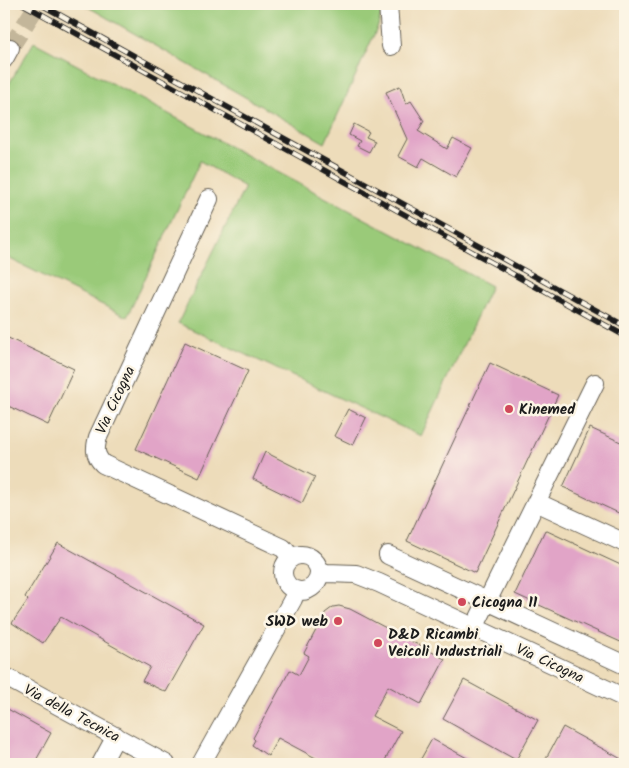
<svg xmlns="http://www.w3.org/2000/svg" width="629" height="768" font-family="Kalam,sans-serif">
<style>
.green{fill:#9aca79;stroke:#5b734a}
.building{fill:#e1a4c7}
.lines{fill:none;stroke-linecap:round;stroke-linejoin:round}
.minor-tunnel{stroke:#c3b69a;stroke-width:18;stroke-dasharray:18 9;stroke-linecap:butt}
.minor-casing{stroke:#655f53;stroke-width:20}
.minor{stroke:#fff;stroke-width:18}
.rail-casing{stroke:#1c1c1c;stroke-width:5.5}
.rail{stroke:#fcf5e5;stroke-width:4;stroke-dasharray:11;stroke-linecap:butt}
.poi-dot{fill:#d1495b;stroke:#fcf5e5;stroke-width:2}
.labels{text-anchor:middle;stroke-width:5;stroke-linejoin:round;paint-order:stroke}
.street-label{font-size:15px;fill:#1c1c1c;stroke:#fcf5e5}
.poi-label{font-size:15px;font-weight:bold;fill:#1c1c1c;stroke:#fcf5e5;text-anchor:start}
</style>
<rect width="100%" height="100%" fill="#fcf5e5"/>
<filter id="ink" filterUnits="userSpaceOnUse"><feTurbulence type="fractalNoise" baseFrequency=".02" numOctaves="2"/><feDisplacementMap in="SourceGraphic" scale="10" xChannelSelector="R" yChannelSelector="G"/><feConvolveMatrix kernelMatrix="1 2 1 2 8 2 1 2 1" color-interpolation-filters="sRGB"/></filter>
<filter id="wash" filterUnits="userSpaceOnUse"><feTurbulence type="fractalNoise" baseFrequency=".0096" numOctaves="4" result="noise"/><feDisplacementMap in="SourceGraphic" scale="20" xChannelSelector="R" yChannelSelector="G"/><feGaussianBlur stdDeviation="1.12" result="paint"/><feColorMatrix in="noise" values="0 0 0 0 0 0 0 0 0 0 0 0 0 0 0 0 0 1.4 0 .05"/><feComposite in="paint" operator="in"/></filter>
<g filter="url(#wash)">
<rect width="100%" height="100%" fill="#eddcba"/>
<path class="green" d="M83,4H384L378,26L325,143Z
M34,42L491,286L421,436L178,323L245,187L200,161L127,317L4,256V92Z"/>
<g id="blocks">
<path class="building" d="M400,86L406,104L411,101L424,121L418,131L447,149L453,138L472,148L456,177L423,158L418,167L398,156L407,139L386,92Z
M354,124L369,132L366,137L375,141L369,152L357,146L360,141L349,135Z
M4,336L74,369L48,425L4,404Z
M185,342L248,371L199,478L136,449Z
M490,363L558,395L475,573L407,541Z
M348,409L366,418L353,445L334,436Z
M590,428L625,444V516L563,487Z
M265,452L315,477L302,503L253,479Z
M545,530L625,567V644L515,594Z
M58,543L204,624L166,692L142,681L150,667L61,617L43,643L12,623L28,600L25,597Z
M339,606L350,609L445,659L421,704L388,686L372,716L401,731L383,764H327L278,738L268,756L252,745L255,740L253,738L290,670L299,675L309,656L304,653L325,613L333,607Z
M464,680L538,720L516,760L443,719Z
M4,707L51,733L34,764H4Z
M563,727L625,761V764H543Z
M432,739L478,764H418Z"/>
</g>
</g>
<g filter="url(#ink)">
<use href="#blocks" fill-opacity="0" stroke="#655f53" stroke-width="1"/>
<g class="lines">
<path class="minor-tunnel" d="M10,48L38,4"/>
<defs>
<path id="minor" d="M388,4L391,46
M4,59L10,48
M209,199L98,437C95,448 94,455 103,464L283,548L291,557
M536,502L625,543
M283 573a18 18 0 1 1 36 0a18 18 0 1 1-36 0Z
M388,555L625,665
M319,570L326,573L356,574L379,583L625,698
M474,628L595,383
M4,676L166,764
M101,764L116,736
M201,764L293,599L296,590"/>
</defs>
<use href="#minor" class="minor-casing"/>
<use href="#minor" class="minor"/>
<defs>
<path id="rail" d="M23,4L625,336
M40,4L625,326"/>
</defs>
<use href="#rail" class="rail-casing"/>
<use href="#rail" class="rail"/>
</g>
</g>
<g class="poi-dot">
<circle cx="509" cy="409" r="5"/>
<circle cx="462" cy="602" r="5"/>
<circle cx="338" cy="621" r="5"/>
<circle cx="378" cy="643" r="5"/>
</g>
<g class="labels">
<g class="street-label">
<text transform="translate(115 400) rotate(-65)" y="5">Via Cicogna</text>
<text transform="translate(550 663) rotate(25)" y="5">Via Cicogna</text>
<text transform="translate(72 713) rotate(28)" y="5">Via della Tecnica</text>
</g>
<g class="poi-label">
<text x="519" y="414">Kinemed</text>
<text x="472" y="607">Cicogna 11</text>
<text x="328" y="626" text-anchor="end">SWD web</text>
<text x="388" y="639">D&amp;D Ricambi<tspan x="388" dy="17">Veicoli Industriali</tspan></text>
</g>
</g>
<rect width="629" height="768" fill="none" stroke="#fcf5e5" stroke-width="20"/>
</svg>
